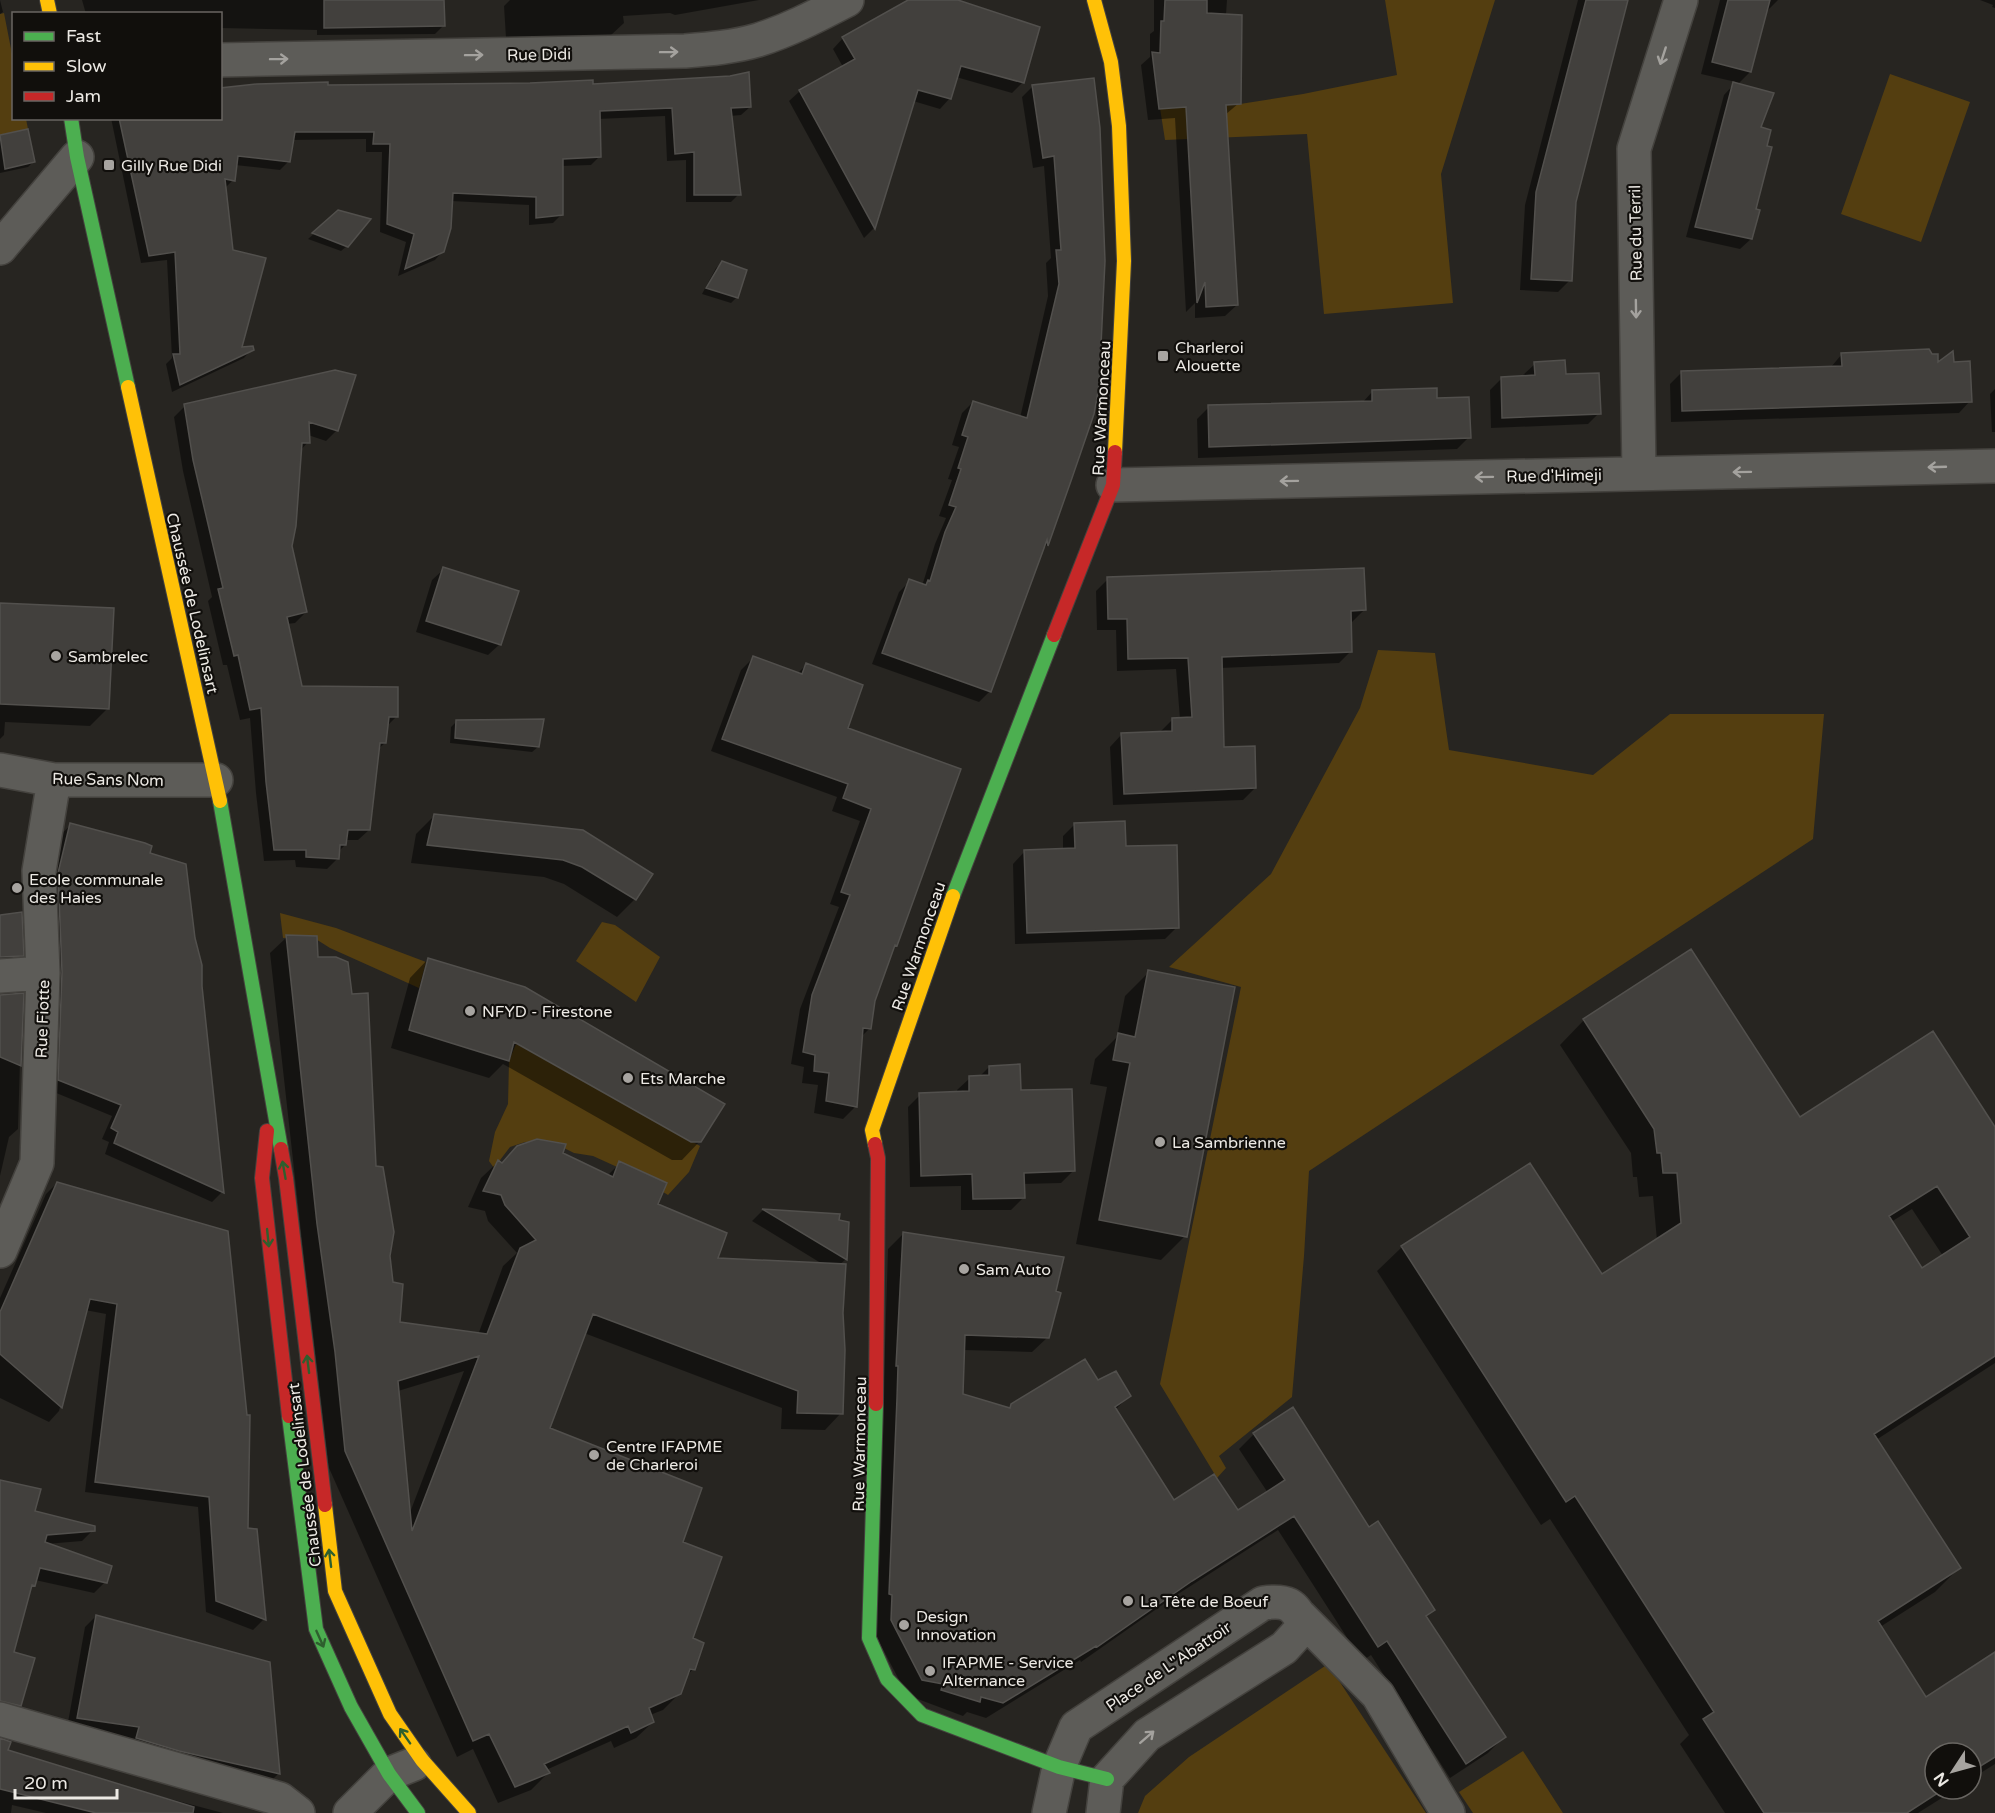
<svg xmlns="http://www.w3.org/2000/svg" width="1995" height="1813" font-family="'Varela Round',sans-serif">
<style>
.green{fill:#543e10}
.shadow{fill:#0007;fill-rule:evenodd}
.building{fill:#42403d;stroke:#52504d;stroke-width:1.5;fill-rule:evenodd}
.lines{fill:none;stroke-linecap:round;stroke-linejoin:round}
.street-casing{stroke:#44423e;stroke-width:36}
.fast-casing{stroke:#44423e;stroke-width:16}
.slow-casing{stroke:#44423e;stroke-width:16}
.jam-casing{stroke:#44423e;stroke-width:16}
.street{stroke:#5d5c58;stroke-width:33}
.fast{stroke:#4caf50;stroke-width:14}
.slow{stroke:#ffc107;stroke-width:14}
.jam{stroke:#c62828;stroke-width:14}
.oneway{stroke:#a4a29e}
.oneway2{stroke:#2e5f2e}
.poi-dot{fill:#a7a4a0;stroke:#110f0c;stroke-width:2}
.labels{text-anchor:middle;stroke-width:4.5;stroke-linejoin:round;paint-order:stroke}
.street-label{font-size:16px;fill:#ece9e4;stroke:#110f0c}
.poi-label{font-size:16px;fill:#ece9e4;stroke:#110f0c;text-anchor:start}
</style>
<rect width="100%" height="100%" fill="#272521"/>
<path class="green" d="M1385,0H1495L1441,174L1453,303L1324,314L1307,134L1165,140L1160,108L1240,104L1303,94L1397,75Z
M4,13L13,59L14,118L26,119L28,129L0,135V14Z
M1890,74L1970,102L1921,242L1841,214Z
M1378,650L1435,653L1449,750L1593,775L1670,714H1824L1813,839L1309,1171L1304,1256L1292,1397L1219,1456L1226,1468L1217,1478L1160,1384L1241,987L1169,967L1271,874L1360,708Z
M280,913L336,928L426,962L419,988L330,948L311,936L283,938Z
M602,922L615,925L660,957L636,1002L576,961Z
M516,1044L700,1146L689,1172L668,1195L637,1176L593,1156L574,1153L550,1141L525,1142L510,1147L494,1168L489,1161L495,1132L508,1104L509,1061Z
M1328,1664L1426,1813H1138L1145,1796L1189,1757Z
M1523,1751L1563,1813H1473L1459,1792Z"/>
<path class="shadow" d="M0,0L3,12L0,14Z
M82,0H443V26L435,34L317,35V30L220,28V14H86Z
M510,0H759L675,15L670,13L623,16L624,23L610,36L506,38L504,6Z
M912,0H945L1038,28L1022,83L1012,93L956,77L950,98L940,109L913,101L874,228L864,238L789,101L800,91L843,67L833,49L843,38Z
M1154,0H1227L1226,15L1239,103L1225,115L1237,305L1225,316L1195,318V303L1186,312L1175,118L1148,120L1141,65L1150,57V34L1154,31Z
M1578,0H1626L1574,202L1570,280L1558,292L1520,290L1525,205Z
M1720,0H1778L1767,11L1765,10L1750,72L1737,85L1759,128L1755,210L1758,211L1751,239L1740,249L1686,237L1724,95L1736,82L1701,74Z
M1980,0H1995V8L1992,7L1993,5Z
M1093,80L1071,478L1047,545L1042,550L990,691L979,702L872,664L899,592L910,581L922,586L935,544L946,518L939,516L952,480L948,479L959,447L952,445L962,413L973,402L1020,418L1048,296L1046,263L1051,258L1044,166L1033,168L1022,97L1032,87Z
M592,85L750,107L741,115L730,116L739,194L731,202H686V160L667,161L665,116L598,119L599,157L591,165L561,166V215L553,223L529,225V205L451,201L443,251L435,260L398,276L406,242L380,232L382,152H366V139L292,140L288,162L280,170L235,165L233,180L224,189L240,349H252L244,358L172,392L166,364L172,358L167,260L141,263L111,118H220L326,86Z
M27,130L33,162L28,167L0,173V136Z
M339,212L347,246L341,251L308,239Z
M722,263L737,297L731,303L702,294L716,268Z
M1842,354L1953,363L1970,401L1959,413L1671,422L1670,384L1682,372L1831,367Z
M1535,364L1565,376L1599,413L1588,424L1491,428L1490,390L1502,378L1523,377V375Z
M335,371L337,430L326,441L308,435V442L300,451L290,546L306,612L295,623L287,624L301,687L397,716L387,726L385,743L377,750L369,830L358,840H346L345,845L338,852V858L327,869L296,867L295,860L264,861L256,793L250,718L240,720L227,665H223L208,601L212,597L183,471L174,417L185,406Z
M1995,389V432H1992L1990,394Z
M1372,392L1436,400L1469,437L1457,449L1198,458L1197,419L1209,407L1362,403Z
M444,569L500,644L488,655L416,632L432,580Z
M1108,579L1364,610L1352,622H1349L1351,651L1339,663L1221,668L1223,749L1255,788L1243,800L1113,805L1110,747L1122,734L1160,732L1172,720L1180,719L1176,669L1117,671L1116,630H1097L1096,591Z
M0,604L107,709L90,726L5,722L4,735L0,739Z
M753,658L797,674L806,665L846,729L959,770L896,946L892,950L874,1000L870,1028L861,1037L856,1106L843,1119L814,1113L818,1085L802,1083L804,1067L791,1064L800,1009L839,907L830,904L860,821L832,811L837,797L711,751L741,670Z
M457,721L538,747L532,752L450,743L451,727Z
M434,816L582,832L635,899L617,917L564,884L544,877L411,863L416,834Z
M1075,824L1125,848L1177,927L1165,939L1015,944L1013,864L1025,851L1063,850V836Z
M71,825L148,854L200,986L222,1192L212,1202L105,1154L109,1142L102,1139L112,1116L49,1090L48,885L60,835Z
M0,914H20L22,955L8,969H0Z
M287,937L317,958L375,1168L399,1323L478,1335L503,1266L517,1253L488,1221L485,1211L468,1207L481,1178L498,1162L501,1164L561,1154L607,1176L620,1163L656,1205L716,1259L824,1265L752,1221L763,1210L838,1215V1222L847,1223L845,1260L839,1265L841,1313V1413L825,1430L781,1429L782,1408L584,1333L548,1429L681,1543L693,1669L686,1677L680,1693L663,1710L650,1715L653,1722L636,1738L614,1748L611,1741L546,1770L548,1773L531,1790L498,1803L473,1749L457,1757L329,1468L302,1241L270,953ZM464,1371L409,1515L398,1391Z
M428,959L700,1141L682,1160H672L503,1064L489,1078L391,1048L410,978Z
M1149,972L1185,1236L1161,1260L1076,1244L1107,1087L1090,1084L1095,1059L1117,1037L1125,996Z
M22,995L18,1129L9,1137L0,1176V996Z
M1584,1020L1799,1119L1995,1130V1363L1876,1440L1959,1568L1935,1592L1880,1627L1925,1699L1995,1653V1764L1971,1779V1753H1935V1789H1956L1918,1813H1725L1680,1744L1689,1735L1550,1519L1541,1525L1377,1271L1402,1247L1530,1165L1601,1276L1657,1241L1653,1196L1639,1197L1637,1177H1633L1631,1153L1560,1045ZM1912,1209L1943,1256L1922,1270L1891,1222Z
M989,1067L1020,1091L1073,1171L1061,1183L1023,1184V1198L1011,1210H961V1186L910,1187L908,1107L920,1095L958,1093L957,1090L970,1078L979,1077Z
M57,1183L247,1530L264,1619L253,1630L206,1612L198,1507L85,1492L106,1314L85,1310L59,1411L49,1422L0,1398V1298L46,1194Z
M903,1234L1054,1292L1048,1337L1032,1352L963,1350L961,1395L1009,1409L1012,1406L1098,1382L1129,1396L1115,1410L1174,1502L1237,1512L1268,1493L1239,1449L1254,1434L1369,1529L1433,1610L1425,1618L1504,1737L1488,1753L1450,1778L1371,1655L1362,1661L1278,1530L1175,1596L1081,1662L1080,1660L986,1718L967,1712L963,1716L907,1695L876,1636L888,1249Z
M0,1482L33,1512L93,1530L82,1541L46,1544L105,1582L94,1593L35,1580L34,1585L29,1590L12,1653L20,1705L9,1716L0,1713Z
M96,1616L279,1773L268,1784L126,1749L129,1738L67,1728L85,1627Z
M0,1749L125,1787L223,1813H46L12,1805L11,1813H0Z"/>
<path class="building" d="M324,0H444L445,26L324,28Z
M908,0H958L1040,27L1024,83L961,66L951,99L918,90L875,229L799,90L855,59L842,37Z
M1165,0H1207V13L1242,15L1241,104L1226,105L1238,305L1206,307L1205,282L1197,303L1186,107L1159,109L1152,52L1160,53L1161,21H1164Z
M1586,0H1628L1576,202L1572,281L1531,279L1536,192Z
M1728,0H1770L1751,72L1712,62Z
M749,72L751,107L731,108L741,195H694V152L675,154L672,108L600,111L601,157L563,159V215L536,218V197L453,193L451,228L444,252L405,269L414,234L387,224L390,144H373L374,132H295L290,162L238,156L235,181L225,179L233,250L266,258L242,347L253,346L254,350L180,385L173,354H180L175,252L149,256L119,118H220V88L257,84L328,82V85L530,83L593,80V84L730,76Z
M1094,78L1100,128L1105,261L1099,387L1094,414L1072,478L1048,546L1047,540L991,692L882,653L909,579L926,585L928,580L930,581L945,532L956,507L949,505L961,469L958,468L968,437L962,435L973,401L1027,418L1059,284L1056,250H1061L1054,156L1043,158L1032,85Z
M1733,82L1774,93L1761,127L1771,130L1767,146L1772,147L1756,209L1760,210L1752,239L1695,227Z
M28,129L35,162L5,169L0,135Z
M338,210L371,219L348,247L312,233Z
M722,261L747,270L738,298L706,288Z
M1929,349L1932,354H1938V362L1953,351L1954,362L1970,361L1972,402L1682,411L1681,371L1842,366L1841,353Z
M1565,360L1566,374L1599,373L1601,414L1502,418L1501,377L1535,375L1534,362Z
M335,370L356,375L338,431L309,422L310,443H302L296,526L292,546L307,612L287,617L302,686L398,687V717H389L386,743H380L370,830H348L346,845H340L339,859L306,857V850H274L266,782L261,708L250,710L238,655L234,656L218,589L223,588L193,460L184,404Z
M1437,388V398L1469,397L1471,438L1209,447L1208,405L1372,401V390Z
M443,567L519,591L501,645L426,621Z
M1364,568L1366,610L1351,611L1352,652L1222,657L1224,747L1255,746L1256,788L1124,794L1121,733L1172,731V718L1192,717L1188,658L1128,659L1127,619H1108L1107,577Z
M0,603L114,608L109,709L0,704Z
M753,656L802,674L806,663L863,685L848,728L961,769L897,946L895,945L875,1001L871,1029L863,1028L857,1107L826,1101L829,1073L814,1071L815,1055L803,1052L812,995L850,895L841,892L871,809L843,798L848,784L722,739Z
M544,719L539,747L455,738L456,720Z
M434,814L583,830L653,874L636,900L582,867L563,860L427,845Z
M1125,821L1126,846L1177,845L1179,928L1027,933L1024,850L1075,848L1074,823Z
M70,823L145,843L152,846L150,853L186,864L195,938L202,965V986L224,1193L114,1143L118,1132L111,1128L121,1105L58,1080L62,972L58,873Z
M22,912L24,956L0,957V915Z
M286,935L317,936L318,957H336L348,962L352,994L368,993L376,1166L383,1167L394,1232L390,1256L393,1282L403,1284L400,1322L487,1334L520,1248L536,1240L505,1205L501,1195L483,1191L498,1160L502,1163L517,1146L537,1139L566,1144L563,1153L613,1177L619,1161L667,1183L658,1204L727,1233L718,1258L846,1264L843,1313L845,1350L843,1414L797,1413L798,1391L593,1314L550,1428L702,1488L683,1542L722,1557L693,1638L704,1643L695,1670L690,1669L681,1694L649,1708L654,1722L631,1733L628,1726L544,1764L550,1773L515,1787L489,1734L473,1741L345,1451L335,1352L317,1224ZM479,1356L412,1531L398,1381Z
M1691,949L1800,1117L1933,1031L1995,1127V1356L1874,1434L1961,1568L1878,1621L1926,1697L1995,1652V1757L1971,1772V1753H1935V1789H1944L1907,1813H1764L1703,1719L1714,1712L1575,1496L1566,1502L1401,1246L1530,1163L1602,1274L1681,1223L1677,1173H1663L1661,1153H1657L1654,1129L1583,1019ZM1937,1186L1970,1237L1922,1268L1889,1216Z
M428,958L525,987L725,1104L701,1142H691L514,1042L509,1061L409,1030Z
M1148,970L1235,987L1187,1237L1099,1220L1130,1063L1113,1060L1118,1033L1135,1037Z
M24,993L21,1066L0,1057V995Z
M1020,1064L1021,1090L1072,1089L1075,1171L1024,1173L1025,1198L973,1199L972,1174L921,1176L919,1093L969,1091V1076L989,1075V1066Z
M57,1182L228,1231L247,1415H250L248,1528L257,1529L266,1620L216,1601L209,1497L95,1482L117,1304L90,1299L62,1408L0,1354V1312Z
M762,1209L840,1214L839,1220L849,1222L847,1260Z
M903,1232L1064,1257L1056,1291L1061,1293L1049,1338L965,1335L963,1394L1010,1408L1011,1404L1085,1359L1098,1380L1116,1371L1131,1396L1115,1407L1174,1500L1214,1474L1238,1510L1285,1480L1253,1433L1293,1407L1369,1527L1378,1521L1435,1610L1426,1616L1506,1737L1466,1764L1387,1641L1378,1647L1294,1516L1192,1581L1097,1647L1096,1646L1003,1703L981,1697L980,1702L941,1690L943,1684L922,1680L891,1620L892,1595L889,1594L897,1398L898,1366H896Z
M0,1480L41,1489L35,1511L95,1526V1531L47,1535L45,1542L112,1566L107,1583L40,1568L35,1586L32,1585L14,1652L35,1658L21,1706L0,1701Z
M96,1615L270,1662L280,1774L179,1751L136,1738L139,1727L77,1718Z
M0,1738L11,1742L8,1750L194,1807L193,1813H96L0,1789Z"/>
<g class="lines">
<defs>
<path id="street" d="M220,60L685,51C710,49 734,47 758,40C790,30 818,15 847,0
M0,248L77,157
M1639,473L1634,149L1681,0
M1113,485L1995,466
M0,770L54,780H216
M0,976L43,973
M0,1251L37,1163L43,973L39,871L54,780
M1300,1616L1378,1695L1448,1813
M0,1719L280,1799L298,1813
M350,1813L389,1774L414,1764
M1049,1813L1059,1767L1076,1727L1263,1603C1286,1600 1295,1603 1304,1626L1284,1648L1147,1735L1107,1779L1103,1813"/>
<path id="fast" d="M71,118L77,157L128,387
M220,801L281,1149
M953,896L1054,635
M876,1404L869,1638L887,1679L922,1715L1059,1767L1107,1779
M289,1416L316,1629L351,1707L389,1774L418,1813"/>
<path id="slow" d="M47,0L50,14
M1094,0L1111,62L1119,126L1124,261L1115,452
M128,387L220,801
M875,1144L872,1130L953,896
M325,1505L335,1591L390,1714L422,1760L469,1813"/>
<path id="jam" d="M1054,635L1113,485L1115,452
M267,1131L262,1178L289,1416
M875,1144L878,1158L876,1404
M281,1149L286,1178L325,1505"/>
</defs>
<use href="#street" class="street-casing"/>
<use href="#fast" class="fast-casing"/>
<use href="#slow" class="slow-casing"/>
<use href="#jam" class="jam-casing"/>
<use href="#street" class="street"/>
<use href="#fast" class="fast"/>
<use href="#slow" class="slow"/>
<use href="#jam" class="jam"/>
</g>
<defs><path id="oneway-shaft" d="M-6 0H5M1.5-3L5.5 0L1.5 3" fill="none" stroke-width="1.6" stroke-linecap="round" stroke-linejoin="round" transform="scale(1.5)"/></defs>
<g class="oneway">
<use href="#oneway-shaft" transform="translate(669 52) rotate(-1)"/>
<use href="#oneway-shaft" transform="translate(474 55) rotate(-1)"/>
<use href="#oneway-shaft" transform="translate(1663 56) rotate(108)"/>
<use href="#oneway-shaft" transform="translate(279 59) rotate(-1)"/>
<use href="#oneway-shaft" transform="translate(1636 309) rotate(89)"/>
<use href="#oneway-shaft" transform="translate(1937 467) rotate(178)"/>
<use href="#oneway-shaft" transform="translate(1742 472) rotate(179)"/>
<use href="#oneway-shaft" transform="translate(1484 477) rotate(179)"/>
<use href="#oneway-shaft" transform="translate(1289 481) rotate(179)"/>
<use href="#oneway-shaft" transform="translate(1147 1737) rotate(-41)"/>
</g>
<g class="oneway2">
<use href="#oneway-shaft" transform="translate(284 1170) rotate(-100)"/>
<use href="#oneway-shaft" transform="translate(268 1238) rotate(84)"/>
<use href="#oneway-shaft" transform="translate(308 1364) rotate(-97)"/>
<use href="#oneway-shaft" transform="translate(330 1558) rotate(-97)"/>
<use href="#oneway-shaft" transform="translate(320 1639) rotate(66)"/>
<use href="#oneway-shaft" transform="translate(405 1736) rotate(-125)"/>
</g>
<g class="poi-dot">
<rect x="103" y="159" width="12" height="12" rx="3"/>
<rect x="1157" y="350" width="12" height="12" rx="3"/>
<circle cx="56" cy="656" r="6"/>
<circle cx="17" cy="888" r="6"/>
<circle cx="470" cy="1011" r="6"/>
<circle cx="628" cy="1078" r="6"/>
<circle cx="1160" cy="1142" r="6"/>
<circle cx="964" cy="1269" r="6"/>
<circle cx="594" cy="1455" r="6"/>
<circle cx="1128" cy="1601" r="6"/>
<circle cx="904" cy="1625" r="6"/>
<circle cx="930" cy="1671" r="6"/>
</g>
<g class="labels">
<g class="street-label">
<text transform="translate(539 54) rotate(-1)" y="6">Rue Didi</text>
<text transform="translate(1635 233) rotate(-91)" y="6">Rue du Terril</text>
<text transform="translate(1101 408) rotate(-87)" y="6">Rue Warmonceau</text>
<text transform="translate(1554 475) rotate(-1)" y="6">Rue d'Himeji</text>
<text transform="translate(193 603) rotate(77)" y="6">Chaussée de Lodelinsart</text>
<text transform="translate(108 779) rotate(1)" y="6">Rue Sans Nom</text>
<text transform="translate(918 946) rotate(-71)" y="6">Rue Warmonceau</text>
<text transform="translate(42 1019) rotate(-88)" y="6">Rue Fiotte</text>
<text transform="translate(859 1444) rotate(-89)" y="6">Rue Warmonceau</text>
<text transform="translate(304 1475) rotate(-97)" y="6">Chaussée de Lodelinsart</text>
<text transform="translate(1168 1666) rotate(-34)" y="6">Place de L"Abattoir</text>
</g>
<g class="poi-label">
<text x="121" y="171">Gilly Rue Didi</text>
<text x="1175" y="353">Charleroi<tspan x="1175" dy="18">Alouette</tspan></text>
<text x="68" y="662">Sambrelec</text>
<text x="29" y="885">Ecole communale<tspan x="29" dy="18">des Haies</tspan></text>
<text x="482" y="1017">NFYD - Firestone</text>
<text x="640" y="1084">Ets Marche</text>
<text x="1172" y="1148">La Sambrienne</text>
<text x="976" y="1275">Sam Auto</text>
<text x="606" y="1452">Centre IFAPME<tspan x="606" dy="18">de Charleroi</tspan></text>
<text x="1140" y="1607">La Tête de Boeuf</text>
<text x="916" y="1622">Design<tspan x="916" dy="18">Innovation</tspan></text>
<text x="942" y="1668">IFAPME - Service<tspan x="942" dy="18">Alternance</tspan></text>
</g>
</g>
<rect x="12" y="12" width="210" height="108" fill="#110f0c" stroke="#696662" stroke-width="1.5"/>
<rect x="24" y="32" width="30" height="9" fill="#4caf50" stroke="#696662" stroke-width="1.5"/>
<text x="66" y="42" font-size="18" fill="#ece9e4">Fast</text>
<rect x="24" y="62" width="30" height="9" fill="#ffc107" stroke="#696662" stroke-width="1.5"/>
<text x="66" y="72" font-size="18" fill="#ece9e4">Slow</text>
<rect x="24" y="92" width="30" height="9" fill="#c62828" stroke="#696662" stroke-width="1.5"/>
<text x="66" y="102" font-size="18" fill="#ece9e4">Jam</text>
<g transform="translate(1953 1771) rotate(234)"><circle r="28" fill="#110f0c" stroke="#696662" stroke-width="1.5"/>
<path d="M0-4.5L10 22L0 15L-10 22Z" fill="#a7a4a0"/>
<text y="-9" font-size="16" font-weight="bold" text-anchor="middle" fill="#ece9e4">N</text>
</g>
<path d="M15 1789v9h102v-9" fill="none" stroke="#ece9e4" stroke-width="3"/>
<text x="24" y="1789" font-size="18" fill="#ece9e4" stroke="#110f0c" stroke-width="4.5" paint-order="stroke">20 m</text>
</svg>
